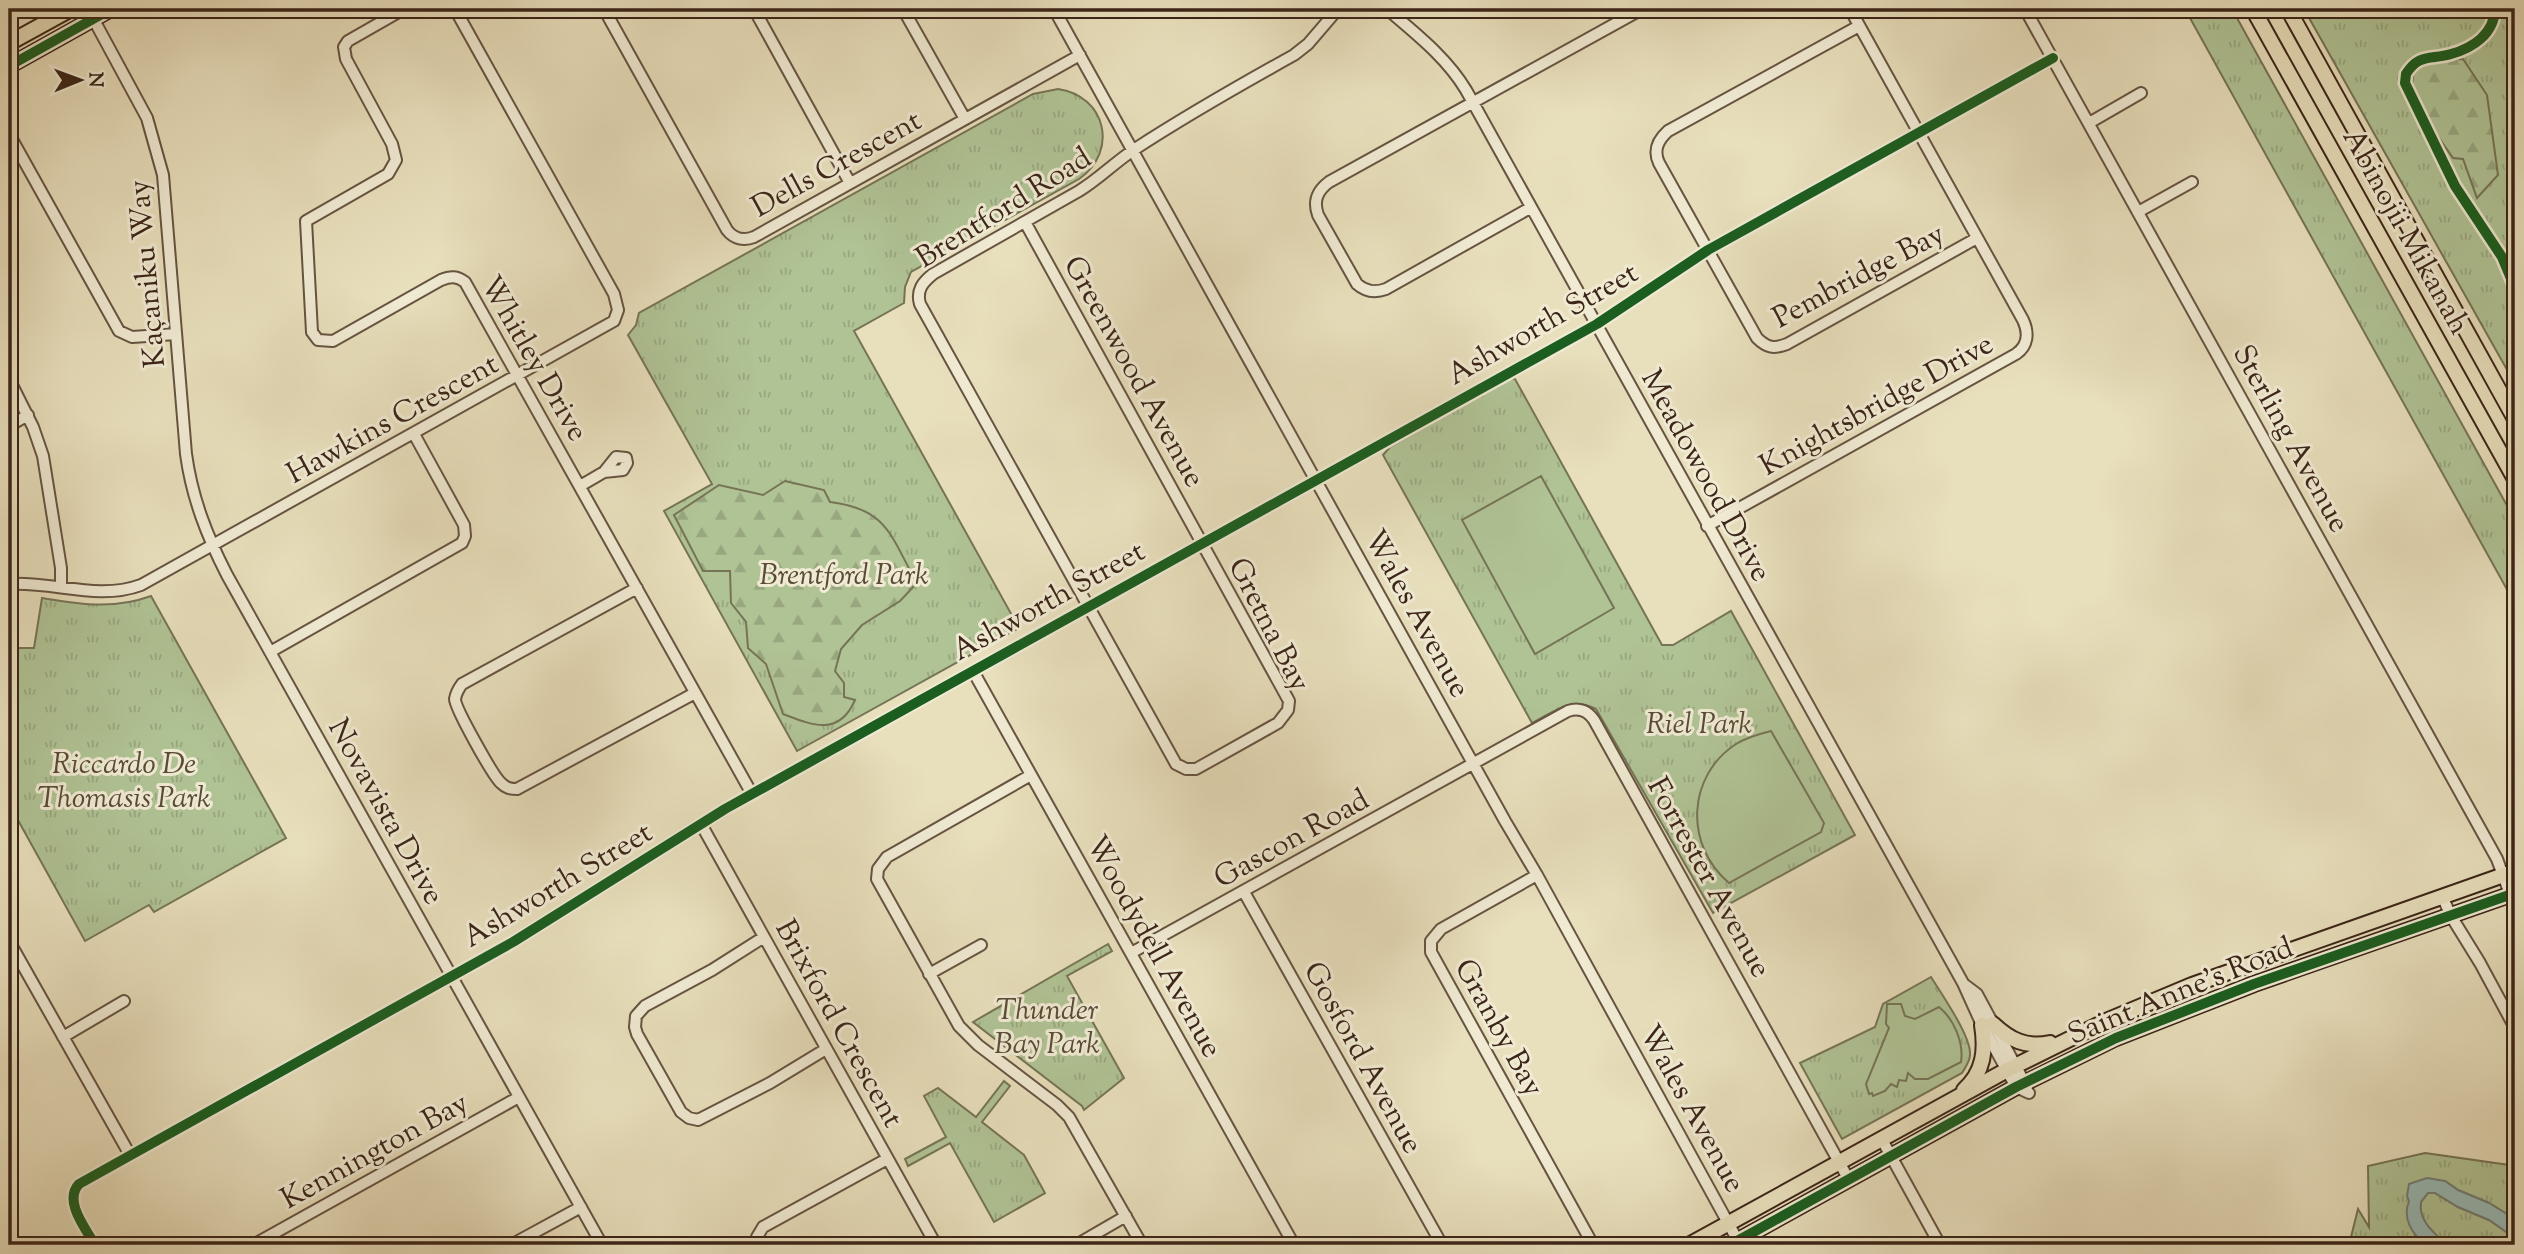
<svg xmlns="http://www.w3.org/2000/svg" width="2524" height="1254" font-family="'Sorts Mill Goudy',serif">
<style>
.grass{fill:url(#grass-tufts);stroke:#767456;stroke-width:2}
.forest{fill:url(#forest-firs);stroke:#767456;stroke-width:2}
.garden{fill:#b0c395;stroke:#767456;stroke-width:2}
.water{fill:#98bbb7;stroke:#737f77;stroke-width:2}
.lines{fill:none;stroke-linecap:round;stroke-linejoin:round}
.minor-casing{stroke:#665441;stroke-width:14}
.major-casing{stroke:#3b2518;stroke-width:18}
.minor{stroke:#f0ead3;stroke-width:10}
.major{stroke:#e8dfbc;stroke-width:14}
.cycleway-casing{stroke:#f0ead3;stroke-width:15}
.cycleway{stroke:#1b5e20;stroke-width:10}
.labels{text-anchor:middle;stroke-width:6;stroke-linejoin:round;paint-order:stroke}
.street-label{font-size:30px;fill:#3b2518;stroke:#f0ead3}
.park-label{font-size:30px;font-style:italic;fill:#584c37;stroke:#f0ead3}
</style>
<defs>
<pattern id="grass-tufts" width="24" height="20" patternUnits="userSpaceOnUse" patternTransform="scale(1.75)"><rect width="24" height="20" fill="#b0c395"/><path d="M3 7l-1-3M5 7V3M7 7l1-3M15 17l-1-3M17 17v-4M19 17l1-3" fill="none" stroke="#98a780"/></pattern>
<pattern id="forest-firs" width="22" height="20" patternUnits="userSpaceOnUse" patternTransform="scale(1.75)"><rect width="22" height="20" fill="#b0c395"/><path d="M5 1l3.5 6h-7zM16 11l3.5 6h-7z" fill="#98a780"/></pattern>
</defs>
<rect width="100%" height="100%" fill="#e8dfbc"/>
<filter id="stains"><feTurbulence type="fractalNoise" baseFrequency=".00286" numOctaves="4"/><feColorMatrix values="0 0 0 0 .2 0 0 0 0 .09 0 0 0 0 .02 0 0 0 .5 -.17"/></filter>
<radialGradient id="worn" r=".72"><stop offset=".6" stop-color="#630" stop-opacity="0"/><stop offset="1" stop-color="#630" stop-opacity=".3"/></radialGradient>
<path class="grass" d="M2185,9H2232L2515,520V604Z
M2304,9H2515V384Z
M1058,89C1106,96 1119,151 1079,179L911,272L905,287L904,303L854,331L1019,628L797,751L664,511L712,484L628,335L636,325L639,313L1033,94Z
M1511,378L1515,379L1662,645H1673L1731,611L1855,835L1713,913L1596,709C1570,696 1556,711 1532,723L1383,455L1390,447Z
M151,596L286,838L154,912L149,905L85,941L9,804V648H34L42,598C80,604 113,610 151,596Z
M1108,944L1112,951L1067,976L1124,1078L1084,1110L1082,1106L973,1022Z
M1931,977C1941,993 1970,1035 1970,1053C1971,1060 1965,1068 1962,1073L1842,1139L1800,1063L1875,1027L1883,1004Z
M1004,1081L1010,1086L982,1122L1024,1155L1045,1193L994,1222L950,1143L908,1166L905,1159L946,1137L924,1096L938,1088L976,1117Z
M2425,1153L2509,1165L2515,1176V1219L2489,1203L2458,1190L2445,1181L2409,1201L2415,1235L2424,1245H2349L2358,1209L2369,1227L2368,1166Z
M2428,1193H2435L2458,1207L2489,1220L2515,1238V1245H2447C2434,1233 2418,1221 2421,1202Z"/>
<path class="forest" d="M2463,59L2487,95L2498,175L2477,198L2463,159L2453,158L2437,135L2412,84L2414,70L2432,60Z
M785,481L824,490L830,502C889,509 891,538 917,583L900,601L862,625L841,649L835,671L844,683V697L855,700C839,737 812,725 783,714L766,664L748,648L746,622L731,603L730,571H703L674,515L719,485L763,495Z"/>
<path class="garden" d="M1541,476L1614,608L1535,654L1462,520Z
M1771,731L1824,823L1821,832L1729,883C1684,845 1687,776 1736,744C1747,737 1759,734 1771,731Z
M1887,1004H1901L1905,1016L1915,1019L1939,1007C1954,1019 1964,1043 1961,1062L1928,1079H1915L1908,1073L1906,1081L1899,1080L1897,1087L1891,1084L1885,1091L1873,1096L1872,1093L1869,1094L1866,1084L1889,1028L1886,1024Z"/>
<path class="water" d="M2427,1178L2445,1181L2458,1190L2489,1203L2515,1219V1238L2489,1220L2458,1207L2435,1193H2428L2421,1202C2418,1221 2434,1233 2447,1245H2424C2412,1232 2402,1219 2409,1201L2407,1196L2409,1184Z"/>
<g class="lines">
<defs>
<path id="minor" d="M88,9L147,118L163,175L186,454C192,498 207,536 227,575L602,1245
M404,9L348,41L344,47L346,59L392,144L396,160L388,174L306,221L312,332L318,340L333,341L441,280C451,276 457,276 465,282L752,794
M604,9L727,230C734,239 744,241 754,237L1080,55
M754,9L850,183
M903,9L965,119
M1054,9L1505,821L1537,875L1738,1241
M1387,9C1416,34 1446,57 1466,90L1963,983L1982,1025L2016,1087L2029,1093
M2025,9L2497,859L2510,894
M1859,26L1668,131C1658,140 1653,150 1659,163L1757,338C1767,348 1774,349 1787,344L1977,238
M2089,123L2141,93
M9,134L119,331L132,337L176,334
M1530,208L1386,289C1375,293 1366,292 1357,284L1318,215C1313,201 1317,191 1329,182L1642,9
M2138,212L2192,182
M1025,222L1289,701L1288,710L1278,723L1196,769H1186L1176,764L920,304C916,290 923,282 933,274L1079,191C1099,179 1115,162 1135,149C1187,115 1240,85 1294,55L1308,44L1338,9
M9,379L33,427L43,456L61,568V587
M9,426L28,415
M580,486L604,472L623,470L627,463L626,458L616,457L604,472
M1707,526L2016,354C2028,346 2029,333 2023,320L1850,9
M9,584C54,581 97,601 141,585L614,321L618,310L614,294L455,9
M637,588L462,684C459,688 456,693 455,699C455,708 493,776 501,783C506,788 510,789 517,789L695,693
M270,652L462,543L465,536L464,525L414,434
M973,671L1294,1245
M1031,775L887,857L878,869L877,879L959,1026L978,1045L1057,1105L1069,1117L1142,1245
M701,824L936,1245
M1537,875L1441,929L1431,941V952L1593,1245
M1244,892L1442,1245
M2442,896L2451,916L2480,963L2515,1028
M764,937L712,970L645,1006L636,1016L635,1027L637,1034L681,1112L689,1118L698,1120L770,1083L826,1049
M9,941L130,1155
M1131,953L1568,711C1579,707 1588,711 1594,720L1849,1180
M929,974L981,945
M1965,985L1977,994L2027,1087
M63,1037L124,1001
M1881,1138L1940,1245
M95,1245C86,1229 63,1201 79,1184L513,942L725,809L1597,324L1708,250L2053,58
M253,1245L519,1097
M511,1245L581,1207
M756,1245L757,1237L763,1227L887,1159
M1076,1245L1126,1216"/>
<path id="major" d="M2253,9L2515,479
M2288,9L2515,419
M9,43L71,9
M9,66L111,9
M1993,1024C2010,1040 2026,1048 2050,1043
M1964,1090C1984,1072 1986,1050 1982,1025
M1689,1245L2007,1070L2106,1021L2192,985L2515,871
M1730,1245L2016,1087L2116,1038L2254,984L2515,893"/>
</defs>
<use href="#minor" class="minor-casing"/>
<use href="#major" class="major-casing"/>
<use href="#minor" class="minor"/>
<use href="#major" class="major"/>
<defs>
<path id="cycleway" d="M2495,9C2494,34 2473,48 2451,54C2431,60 2419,53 2406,74L2405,83L2455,186L2502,257L2515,288
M9,66L111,9
M95,1245C86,1229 63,1201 79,1184L513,942L725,809L1597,324L1708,250L2053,58
M1730,1245L2016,1087L2116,1038L2254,984L2515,893"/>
</defs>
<use href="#cycleway" class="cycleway-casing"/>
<use href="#cycleway" class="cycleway"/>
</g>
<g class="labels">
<g class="street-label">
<text transform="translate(836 163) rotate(-29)" y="10">Dells Crescent</text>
<text transform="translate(1003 207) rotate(-32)" y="10">Brentford Road</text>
<text transform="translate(2407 231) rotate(61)" y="10">Abinojii Mikanah</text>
<text transform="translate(146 274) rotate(-95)" y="10">Kaçaniku Way</text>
<text transform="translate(1858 275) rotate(-28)" y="10">Pembridge Bay</text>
<text transform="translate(1542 323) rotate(-30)" y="10">Ashworth Street</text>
<text transform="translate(535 358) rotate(60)" y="10">Whitley Drive</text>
<text transform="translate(1135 371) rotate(61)" y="10">Greenwood Avenue</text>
<text transform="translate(1876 404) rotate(-29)" y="10">Knightsbridge Drive</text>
<text transform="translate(392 418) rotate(-29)" y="10">Hawkins Crescent</text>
<text transform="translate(2292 438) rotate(61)" y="10">Sterling Avenue</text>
<text transform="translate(1707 475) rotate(61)" y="10">Meadowood Drive</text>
<text transform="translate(1048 600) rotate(-29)" y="10">Ashworth Street</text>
<text transform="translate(1418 613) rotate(61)" y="10">Wales Avenue</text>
<text transform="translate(1270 624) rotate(63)" y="10">Gretna Bay</text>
<text transform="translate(387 811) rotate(61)" y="10">Novavista Drive</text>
<text transform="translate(1291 838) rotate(-29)" y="10">Gascon Road</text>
<text transform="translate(1710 877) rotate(61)" y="10">Forrester Avenue</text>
<text transform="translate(557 884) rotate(-31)" y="10">Ashworth Street</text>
<text transform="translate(1155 946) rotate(61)" y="10">Woodydell Avenue</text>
<text transform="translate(2180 990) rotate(-22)" y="10">Saint Anne's Road</text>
<text transform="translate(840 1023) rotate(61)" y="10">Brixford Crescent</text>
<text transform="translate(1500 1027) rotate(61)" y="10">Granby Bay</text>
<text transform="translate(1364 1057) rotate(61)" y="10">Gosford Avenue</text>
<text transform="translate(1693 1108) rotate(61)" y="10">Wales Avenue</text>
<text transform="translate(374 1150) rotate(-29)" y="10">Kennington Bay</text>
</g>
<g class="park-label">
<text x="844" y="584">Brentford Park</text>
<text x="1699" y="733">Riel Park</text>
<text x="124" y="773">Riccardo De<tspan x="124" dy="34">Thomasis Park</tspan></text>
<text x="1047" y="1019">Thunder<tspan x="1047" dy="34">Bay Park</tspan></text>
</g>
</g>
<rect width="2524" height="1254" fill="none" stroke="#e8dfbc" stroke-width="35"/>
<rect x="10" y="10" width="2503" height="1233" fill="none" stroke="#3b2518" stroke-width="3.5"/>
<rect x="18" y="18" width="2489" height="1219" fill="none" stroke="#3b2518" stroke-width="2"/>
<g transform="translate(80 80) rotate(89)" stroke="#f0ead3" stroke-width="5" paint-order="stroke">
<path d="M0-5L12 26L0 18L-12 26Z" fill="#3b2518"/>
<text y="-10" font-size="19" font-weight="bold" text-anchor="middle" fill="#3b2518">N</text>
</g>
<rect width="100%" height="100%" filter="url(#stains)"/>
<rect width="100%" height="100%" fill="url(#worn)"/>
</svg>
